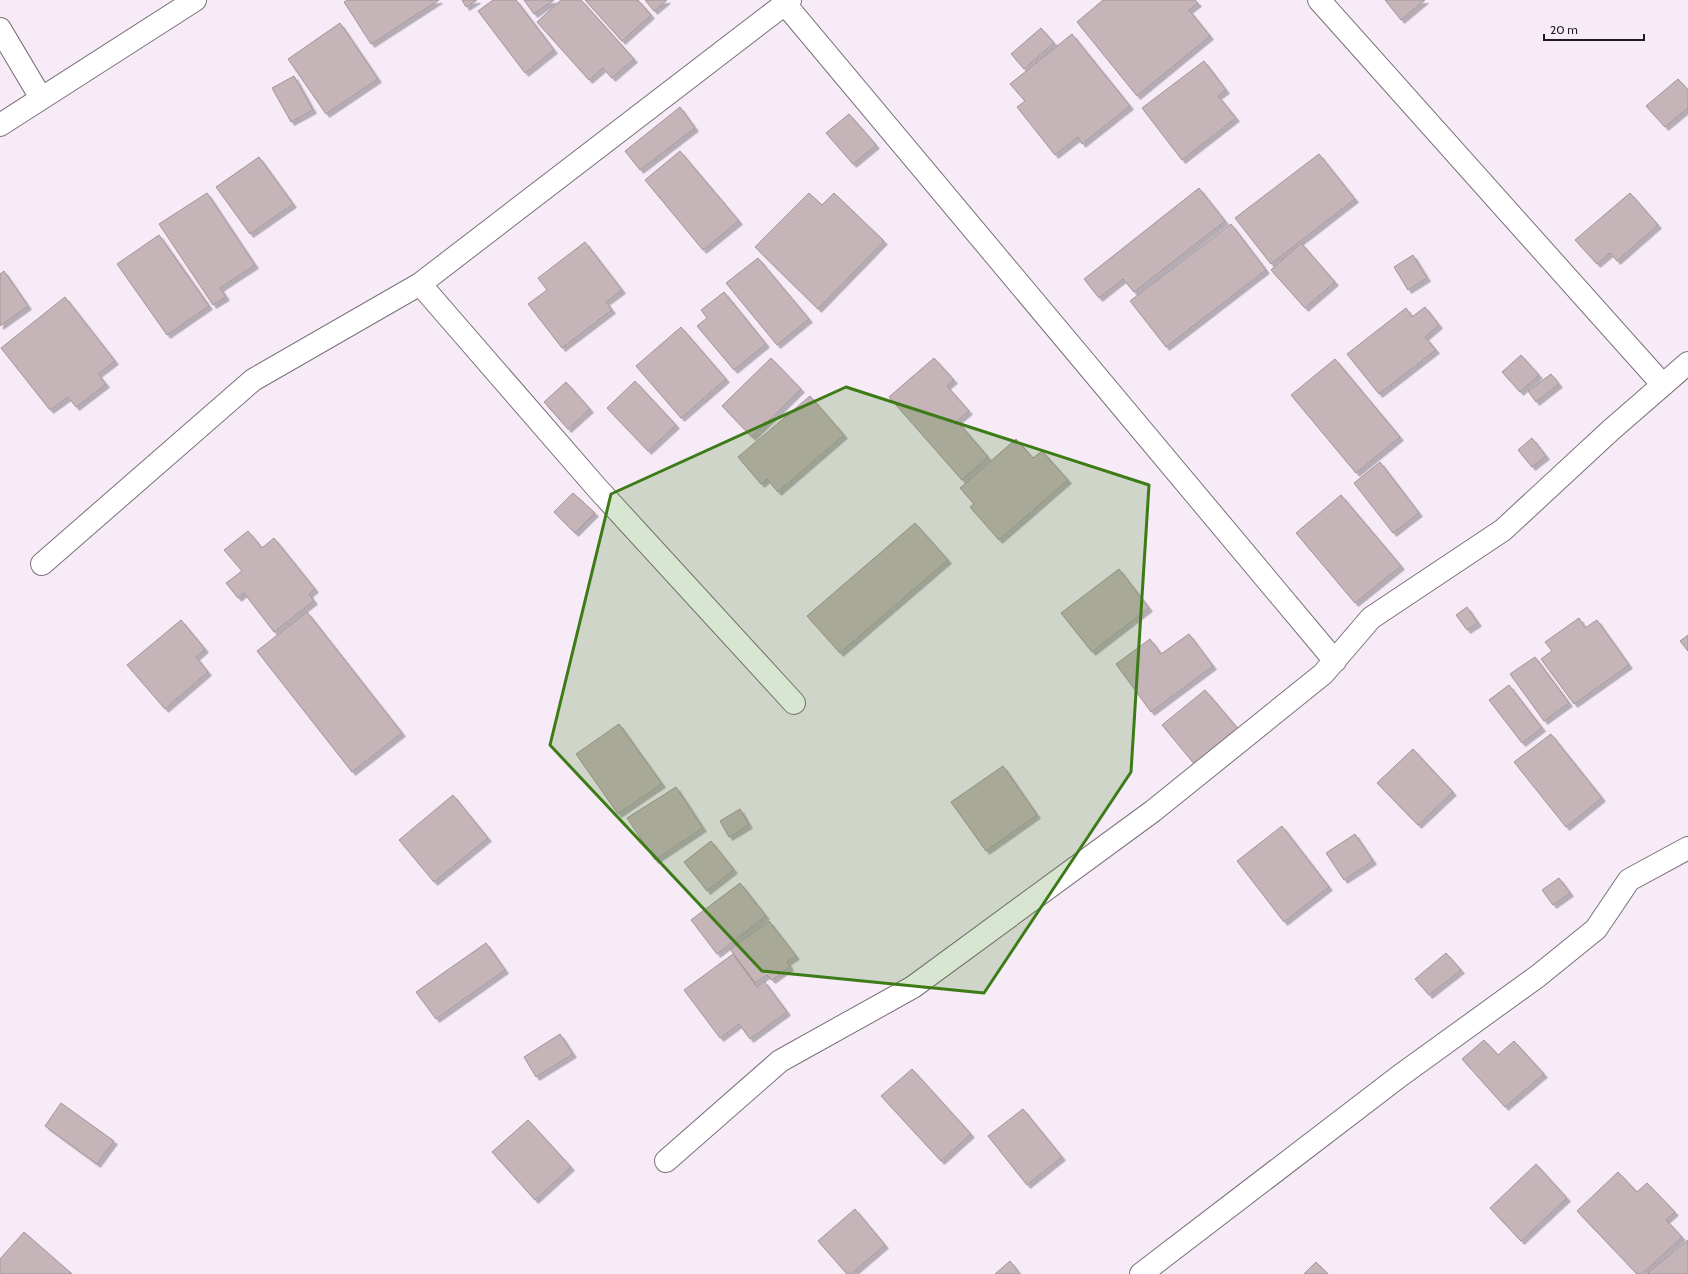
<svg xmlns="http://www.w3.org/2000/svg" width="1688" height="1274" font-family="Cabin,sans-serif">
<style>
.building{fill:#c5b5b9;stroke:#a49498;filter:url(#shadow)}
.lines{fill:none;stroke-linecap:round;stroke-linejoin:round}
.street-casing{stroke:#7a717b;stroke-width:24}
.street{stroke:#fff;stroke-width:22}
.marked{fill:#3d7b16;fill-opacity:0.2;stroke:#3d7b16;stroke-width:3;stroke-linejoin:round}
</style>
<defs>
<filter id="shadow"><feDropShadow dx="3.5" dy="3.5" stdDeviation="0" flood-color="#0004"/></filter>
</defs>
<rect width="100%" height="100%" fill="#f6ebf7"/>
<path class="building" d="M348,0H439L371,44L344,2Z
M462,0H477L466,7Z
M493,0H516L554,50L525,73L478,11Z
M524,0H554L534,14Z
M561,0H581L634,59L612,78L603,68L589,80L537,22Z
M585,0H638L651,15L622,41Z
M645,0H667L654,11Z
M1103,0H1195L1198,3L1189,10L1210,36L1137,96L1077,22Z
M1385,0H1425L1401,20Z
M340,23L378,79L326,114L288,59Z
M1041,28L1054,43L1024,69L1011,54Z
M1072,34L1130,106L1082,144L1078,137L1055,155L1017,107L1025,101L1010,84Z
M1204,61L1226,90L1218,96L1236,118L1182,160L1142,108Z
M294,76L313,110L291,122L272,88Z
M1678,79L1688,90V108L1665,127L1646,106Z
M680,107L695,128L640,170L625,151Z
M849,114L876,145L853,164L826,133Z
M680,151L739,221L703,250L645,180Z
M1319,154L1355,199L1271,264L1235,218Z
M259,157L293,204L250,234L216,187Z
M1199,188L1225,221L1134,292L1123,279L1099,298L1084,279Z
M207,193L255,265L220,288L226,297L213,305L159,224Z
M809,193L822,205L834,193L884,241L818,309L755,247Z
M1630,193L1658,225L1617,261L1610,253L1597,264L1575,240Z
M1231,224L1266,270L1166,347L1130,301Z
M159,235L209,306L167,335L117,264Z
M585,242L622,290L606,302L612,310L562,348L528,304L547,290L538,278Z
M1301,243L1335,282L1305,308L1271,270Z
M1413,255L1427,278L1408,290L1394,267Z
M758,258L809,319L777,345L726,283Z
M4,271L28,306L0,326V274Z
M724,292L766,344L734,370L697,326L707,318L701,310Z
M65,297L115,361L98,374L106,384L76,407L68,397L50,410L1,348Z
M1425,307L1439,325L1425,337L1436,350L1379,394L1347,354L1406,308L1412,317Z
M681,327L726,379L681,418L636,366Z
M1521,355L1539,375L1520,392L1502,372Z
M771,358L801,389L752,437L722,406Z
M934,358L954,380L947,386L969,411L957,421L988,457L962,480L889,397Z
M1335,359L1400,437L1356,473L1291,395Z
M1551,374L1559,384L1536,402L1528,391Z
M635,381L676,425L648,451L607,408Z
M566,382L590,409L568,429L544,402Z
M810,396L844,435L778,492L767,479L761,484L738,457Z
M1532,438L1546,456L1532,467L1518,450Z
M1016,439L1033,458L1042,451L1068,480L999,540L970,507L974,504L960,488Z
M1380,462L1419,513L1393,533L1354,483Z
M573,493L595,513L575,533L554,512Z
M1341,495L1401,566L1355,603L1296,533Z
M915,523L948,560L840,653L807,616Z
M248,531L262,548L274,538L315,589L309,594L314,601L274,632L244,593L238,598L226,583L242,571L224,550Z
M1119,569L1149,608L1092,652L1061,613Z
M1467,607L1478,623L1467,630L1456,615Z
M307,612L402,733L352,772L257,651Z
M1579,618L1585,628L1597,620L1629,665L1574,704L1541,659L1552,651L1545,642Z
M181,620L205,649L196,657L208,672L165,709L127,665Z
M1189,634L1213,666L1151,712L1116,664L1150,639L1161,654Z
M1688,635V651L1680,641Z
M1535,657L1569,703L1544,721L1510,674Z
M1509,685L1542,728L1522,743L1489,700Z
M1205,690L1239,730L1196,766L1162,725Z
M619,724L662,784L618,814L576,754Z
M1551,734L1602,798L1566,827L1514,762Z
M1413,749L1453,792L1418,825L1377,783Z
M1003,766L1037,815L986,851L951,802Z
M676,787L703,828L655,860L627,818Z
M453,795L488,838L434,882L399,840Z
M740,809L749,825L729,837L720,821Z
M1282,826L1329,887L1284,922L1237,861Z
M1355,834L1373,861L1344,880L1326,853Z
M711,841L734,870L707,891L684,862Z
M1559,878L1570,893L1553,905L1542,890Z
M740,883L766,916L717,954L691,920Z
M769,921L796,956L787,962L790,967L772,980L767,975L755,983L730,949Z
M486,943L505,970L436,1019L416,992Z
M1446,953L1461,970L1429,995L1415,979Z
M733,954L757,987L764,981L787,1012L750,1039L739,1024L720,1038L684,990Z
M560,1034L573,1054L536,1077L524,1057Z
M1484,1040L1498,1055L1514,1041L1544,1074L1505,1107L1462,1059Z
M912,1069L971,1134L941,1161L881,1096Z
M61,1103L114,1141L97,1164L45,1126Z
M1023,1109L1062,1157L1027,1185L988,1136Z
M528,1120L571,1167L535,1200L492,1152Z
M1536,1164L1567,1198L1521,1241L1490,1208Z
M1618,1172L1637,1192L1647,1183L1675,1212L1666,1220L1682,1237L1642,1274H1637L1577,1211Z
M855,1209L885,1245L851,1274H847L818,1241Z
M24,1232L72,1274H0V1259Z
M1688,1240V1274H1649L1648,1273Z
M1010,1261L1020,1274H995Z
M1316,1262L1328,1274H1304Z"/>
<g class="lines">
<defs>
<path id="street" d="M1319,0L1663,385
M785,4L1335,661
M0,29L41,98
M0,125L195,0
M420,284L597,488L794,703
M42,564L253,380L420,284L790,0
M666,1161L780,1061L913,987L1153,811L1323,674L1371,618L1503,530L1611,430L1688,363
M1141,1274L1401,1075L1538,976L1596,929L1629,880L1688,848"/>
</defs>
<use href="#street" class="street-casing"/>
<use href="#street" class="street"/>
</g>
<path class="marked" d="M846,387L1149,485L1131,772L984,993L762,971L550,745L611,494Z"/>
<path d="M1544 34v6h100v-6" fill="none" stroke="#1f1b20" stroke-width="2"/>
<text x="1550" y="34" font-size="12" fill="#1f1b20" stroke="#f6ebf7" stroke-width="3" paint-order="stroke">20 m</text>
</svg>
